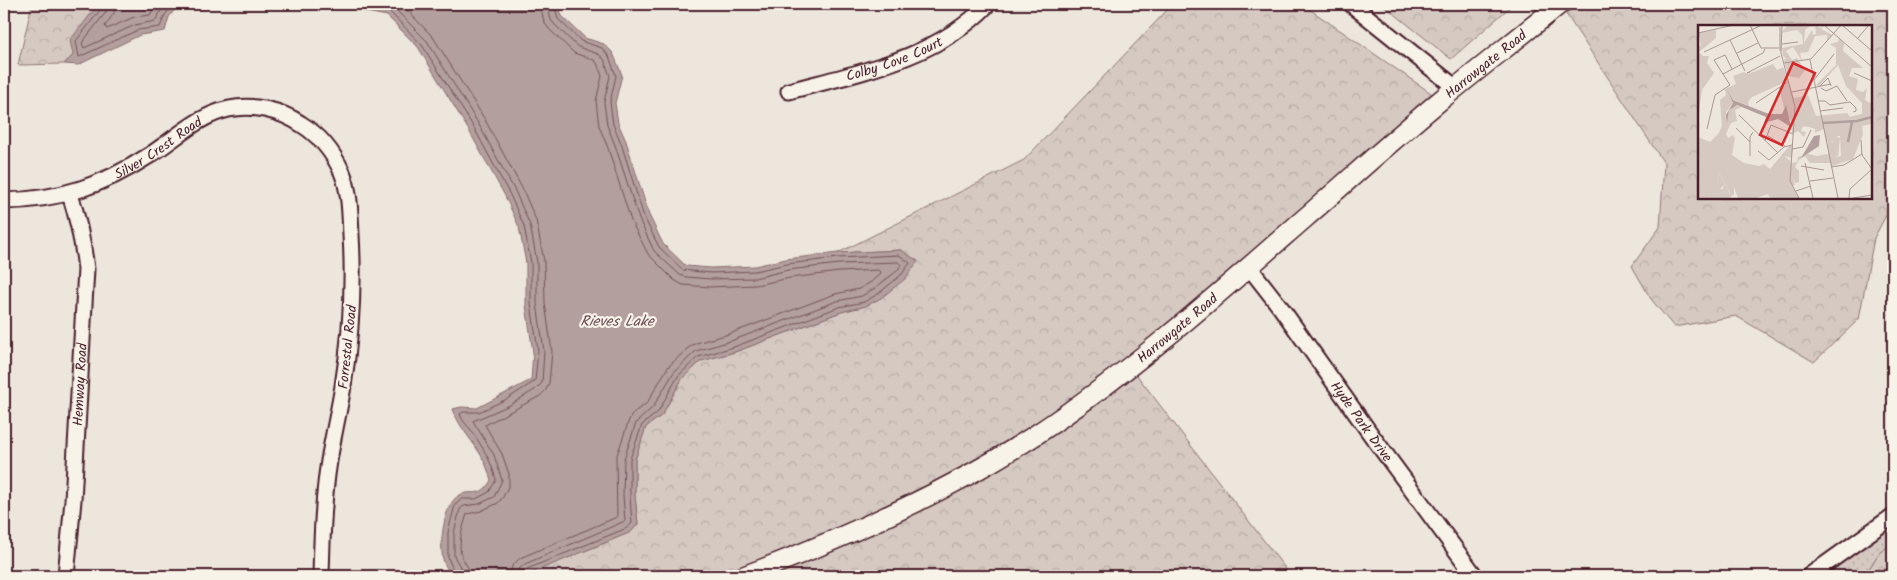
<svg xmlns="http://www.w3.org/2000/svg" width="1897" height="580" font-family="Kalam,sans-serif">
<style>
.green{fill:url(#green-dots);stroke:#907476}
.forest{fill:url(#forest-crowns);stroke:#907476;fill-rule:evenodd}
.water{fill:#b39f9d;stroke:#896c6f}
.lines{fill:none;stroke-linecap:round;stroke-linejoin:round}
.shore{stroke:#745259;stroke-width:1}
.minor-casing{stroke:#4a1f2b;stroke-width:19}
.major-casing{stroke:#4a1f2b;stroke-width:22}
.minor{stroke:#f7f3e8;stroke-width:15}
.major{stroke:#f7f3e8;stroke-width:19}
.labels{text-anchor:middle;stroke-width:4.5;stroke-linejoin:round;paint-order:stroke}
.street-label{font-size:14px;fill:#4a1f2b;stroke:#f7f3e8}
.water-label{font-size:15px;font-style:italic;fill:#6f4c53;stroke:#f7f3e8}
.inset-river{fill:none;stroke:#b39f9d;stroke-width:2.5}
.inset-road{fill:none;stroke:#ab9696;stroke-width:1}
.view{fill:#d62828;fill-opacity:0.15;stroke:#d62828;stroke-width:2.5}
.inset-edge{fill:none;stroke:#4a1f2b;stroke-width:2.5}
</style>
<defs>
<pattern id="green-dots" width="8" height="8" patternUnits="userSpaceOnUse" patternTransform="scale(1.25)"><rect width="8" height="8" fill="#d5c9c2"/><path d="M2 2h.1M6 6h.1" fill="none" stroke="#b8aca7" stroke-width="1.8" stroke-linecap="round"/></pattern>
<pattern id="forest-crowns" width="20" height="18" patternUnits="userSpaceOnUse" patternTransform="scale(1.25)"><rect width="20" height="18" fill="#d5c9c2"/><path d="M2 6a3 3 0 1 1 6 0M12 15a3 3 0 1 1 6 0" fill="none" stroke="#b8aca7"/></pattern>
</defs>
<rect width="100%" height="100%" fill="#ece6dd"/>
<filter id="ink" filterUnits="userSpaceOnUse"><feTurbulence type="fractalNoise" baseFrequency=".02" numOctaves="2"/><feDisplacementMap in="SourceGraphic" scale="10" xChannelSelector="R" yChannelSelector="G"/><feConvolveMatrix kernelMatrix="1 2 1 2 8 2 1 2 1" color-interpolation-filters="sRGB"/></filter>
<g filter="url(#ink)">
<path class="green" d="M1893,522V543L1879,553L1869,569L1872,576H1819Z"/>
<path class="forest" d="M32,4H99L87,19L73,55L64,64L18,65Z
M1173,4H1302L1441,100L1033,437L745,576H524L631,532L638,524L635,496V460L646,427L662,415L682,379L701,361L735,352L841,312L866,306L901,250L838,253L1024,160Z
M1382,4H1512L1510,7L1451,59Z
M1578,4H1893V202L1874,238L1859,319L1814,362L1736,316L1674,327L1651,299L1632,266L1660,227L1664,163L1566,14ZM1871,26V198H1700V26Z
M1136,374L1291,576H773L983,477L1091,408Z
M1893,543V576H1872L1869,569L1879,553Z"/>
<path class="water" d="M99,4H179L169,17L165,31L140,35L78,65L64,64L73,55L70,40Z
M354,4H558L562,16L585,38L604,44L613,53L622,75L615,103L618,123L626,141L649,215L663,244L686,266L711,268L755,266L786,259L838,253L901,250L918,261L905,279L881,298L866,306L841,312L735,352L701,361L682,379L662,415L646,427L635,460V496L638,524L631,532L524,576H452C449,571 444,565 443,559C439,543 444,505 458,496C470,488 481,500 491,480C489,474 487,467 484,461C475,442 459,429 453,409L461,407L477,408L531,380L533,352L526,305V263L519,227L505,196L468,129L418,47L387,16L366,12Z"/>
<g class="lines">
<path class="shore" d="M102,4L101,9L76,41L79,57L138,30L160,27L165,15L173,4
M108,4L106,12L82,43L84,48L135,25L155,21L165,4
M116,4L114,13L105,26L107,29L134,17L150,15L156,4
M363,4L368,7L390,12L422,45L473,126L510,195L524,226L531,263V304L538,351L535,381L507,399L479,412H463L460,414C462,421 467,425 471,430C482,446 492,462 496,480L489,492L476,499H462L455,505L448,532V558L456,576
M383,4L394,8L427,41L478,123L515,191L530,225L537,262V304L544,351L542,383L536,389L510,405L473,421L494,455L502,480L494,497L479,504L464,506L460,509L454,533V556L462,570V576
M401,4L433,37L484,118L522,188L536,220L544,261L545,303L552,352L549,383L546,390L540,396L485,425L502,454L509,474V485L503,497L498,503L481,511L467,514C463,527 458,541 461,554C463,562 470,567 470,576
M510,576L512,566L520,558L617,517L616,458L629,420L633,413L647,403L668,367L688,348L696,343L729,334L835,294L859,289L871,282L881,273L878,270L839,272L790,278L756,285L710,287L683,285L674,280L648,254L631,221L608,148L599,126L596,101L602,76L597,63L594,60L574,53L549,29L544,22L540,4
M518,576L519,569L525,564L625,521L623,496L624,459L636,423L653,407L674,372L696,351L731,341L837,301L862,296L875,288L897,271L901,265L898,262L839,264L788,270L755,278L711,279L686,277L680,275L654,251L639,219L615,145L607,125L604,102L610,76L604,59L598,54L578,47L555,25L551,20L547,4
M524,576V572L527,569L627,528L632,523L630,496V459L642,425L658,412L678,376L698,357L734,347L839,307L864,302L878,294L901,275L910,263L899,255L838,258L787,264L755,271L711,273L683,270L659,247L644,217L621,143L613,124L610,102L616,76L609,56L602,48L581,41L558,19L554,4"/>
<defs>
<g id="minor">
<path d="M1351,4L1456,88"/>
<path id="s1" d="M789,91C860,72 936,59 988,4"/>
<path id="s2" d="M4,201C60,200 102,186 150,155C175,139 199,115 229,109C253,104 280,110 301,124C319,135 333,152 342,172C350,191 350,214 351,235C354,285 351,336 343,386C339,411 333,436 329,461C323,499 322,538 321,576"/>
<path id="s3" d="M1249,267L1281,308L1372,436L1475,576"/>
<path id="s4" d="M66,576L73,500L86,269C83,243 78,219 70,194"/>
<path d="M1809,576L1893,516"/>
</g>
<g id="major">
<path id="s5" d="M744,576C842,539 946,493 1034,436C1131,372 1218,294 1305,218C1351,178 1396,137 1442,99C1481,67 1521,36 1560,4"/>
</g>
</defs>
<use href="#minor" class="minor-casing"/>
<use href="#major" class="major-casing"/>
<use href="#minor" class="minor"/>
<use href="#major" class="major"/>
</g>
</g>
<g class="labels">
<g class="street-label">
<text dy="5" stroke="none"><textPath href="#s1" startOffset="110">Colby Cove Court</textPath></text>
<text dy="5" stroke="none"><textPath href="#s5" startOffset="908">Harrowgate Road</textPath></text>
<text dy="5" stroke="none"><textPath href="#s2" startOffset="166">Silver Crest Road</textPath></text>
<text dy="5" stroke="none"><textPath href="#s5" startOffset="502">Harrowgate Road</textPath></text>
<text transform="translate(347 347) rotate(-84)" y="5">Forrestal Road</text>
<text dy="5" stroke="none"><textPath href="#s4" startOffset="192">Hemway Road</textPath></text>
<text dy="5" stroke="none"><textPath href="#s3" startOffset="191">Hyde Park Drive</textPath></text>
</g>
<g class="water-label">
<text x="617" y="326">Rieves Lake</text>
</g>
</g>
<g transform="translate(1698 25)">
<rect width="174" height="174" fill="#ece6dd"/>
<path d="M138,111L142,113L140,132L129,122L130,116L136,117ZM87,131L93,137L83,148H79L74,142L77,138L80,141L81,135L88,138ZM21,147L33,171L31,173H11L12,167L21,166V171L22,164H25L26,160H19Z" fill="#d5c9c2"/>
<path d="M101,0H113L107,5L106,18L114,5L115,10L118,9L117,0L122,3L126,0L123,4L134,10L129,16V10L117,11L110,27L102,28L104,36L95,22L88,26L94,35L99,33L107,45L101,53L90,51L86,34H89L85,31L84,23L105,19L104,10L99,5L83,8L89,1ZM18,5V13L1,27L5,31H11L9,38L16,48L4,65L0,94V22L3,20L0,8ZM141,13L146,18L145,26L165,43H154L151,51L160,54L158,65L165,67L169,63L167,75L174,79L173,99L164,101L165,109L155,134L134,141L132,138H112L107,131L101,135L97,142L101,146V157L97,158L94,151L97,160L94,161L101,173H72L70,169L58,173H40L36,162V169L31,173L32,168L21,147L19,160H26L22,164L23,172L20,166L19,172L16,167L12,168L11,173H0V112L12,117L21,108L24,101L22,75L28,70L27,64L38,59L35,51L46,47L50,49L75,39L79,45L85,42L90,56L54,72L50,77L51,81L34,74L29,65L35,78L28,87L29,98L31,84L38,80L44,82L37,85L39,96L33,98L28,109L30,113L35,110L37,113L34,130L46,138L61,141L66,139L72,144L92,120H95L94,133L87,131L88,139L99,137L100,132L110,129L119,131L130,129L131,121L139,132L143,131L142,111H138V117L128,116L126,104L117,108V104L105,100L103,106L108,107L106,112L100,106L94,109L93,95L88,91L89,82L86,83L81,63L91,57L96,73L110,70L118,91L149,88L152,92L164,90V78L148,61L140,40L121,61L118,60L138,40V23L132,19L140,17Z" fill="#d5c9c2"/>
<path d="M174,86V90L162,95H139L119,101L98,102L132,91L152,92Z" fill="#d5c9c2"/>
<path d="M29,65L35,75L71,89H84L88,80L93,102L80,94L66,98L68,92L39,80L31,85L29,99L28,90L35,78ZM122,110L121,121L103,133L116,111Z" fill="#b39f9d"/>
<path class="inset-river" d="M125,98L159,96L174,92M150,117L154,97"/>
<path class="inset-road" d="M52,0L63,23H81M84,0L83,28L97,82L92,156L101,173M126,0L174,42M144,0L174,26M0,8L36,0M159,14L171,0M32,15L47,46M84,19L100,17M82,26V2M6,27L64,0M39,28L60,18M112,35L140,173M86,38L113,34L143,0M52,47L49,48L82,31M156,48L174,56M25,49L65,28L67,24M116,55L136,29M121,62L130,53L133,61M123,63L128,66L139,61L149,76M94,67L133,59M120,76H127L132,80L152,77L158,83V86L155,87M58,78L91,56M122,86L145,83M41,90L80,128M38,103L52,117M9,104L17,70L32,60L16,35L27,30L34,44M70,111L87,121M163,115L164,130L174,144M67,116L73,100L95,109M94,124L105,122L113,105M60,126L71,135L86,122L94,120M52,131V112L55,107M107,138L115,173M103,141L126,145M133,142L146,140L164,129M112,156L135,153M98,166L113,161M151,173L152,164L174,144M155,173L174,170"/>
<path class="view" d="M95,38L117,48L84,120L62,110Z"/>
<rect width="174" height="174" class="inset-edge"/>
</g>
<rect width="1897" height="580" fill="none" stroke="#f7f3e8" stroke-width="20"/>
<rect x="10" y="10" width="1877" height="560" fill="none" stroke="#4a1f2b" stroke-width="2" filter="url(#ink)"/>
</svg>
